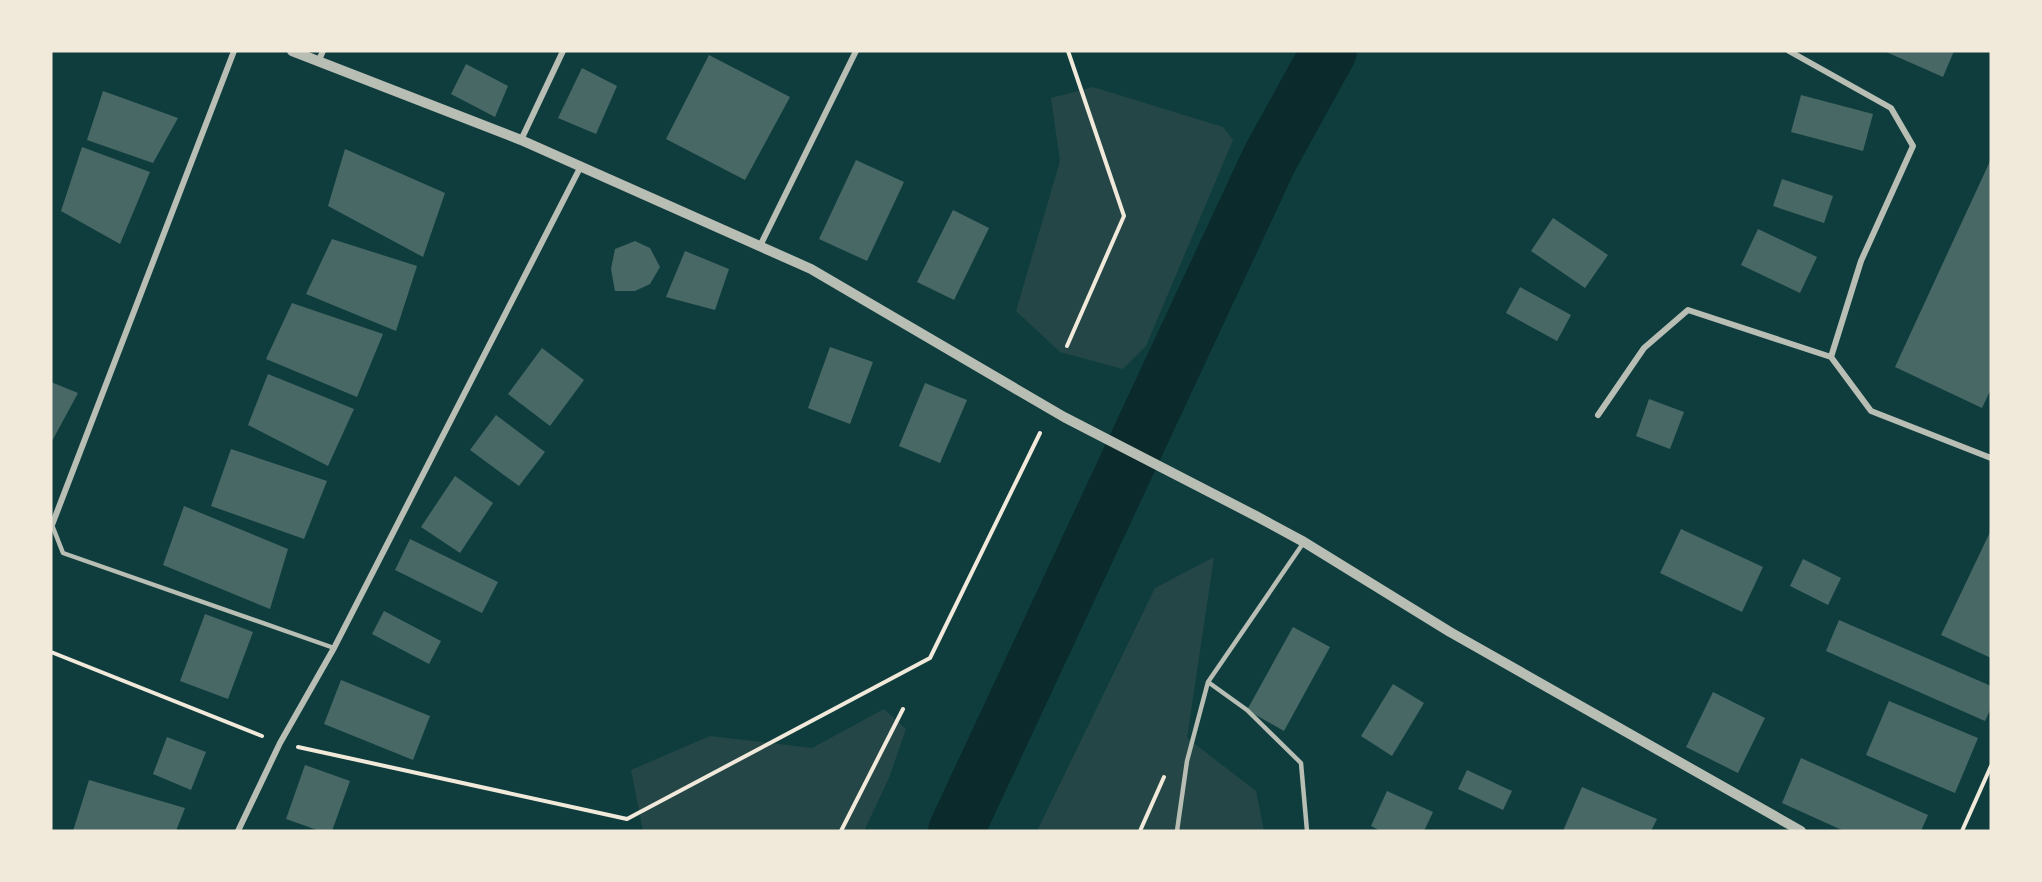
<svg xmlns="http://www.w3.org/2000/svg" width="2042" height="882" font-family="'Nunito Sans',sans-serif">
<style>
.green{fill:#244646}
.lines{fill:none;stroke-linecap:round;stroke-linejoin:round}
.river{stroke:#0a2a2b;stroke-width:56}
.building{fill:#486865}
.path{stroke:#f1e9da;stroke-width:4}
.service{stroke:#b8beb3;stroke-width:4.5}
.minor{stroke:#b8beb3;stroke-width:6}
.tertiary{stroke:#b8beb3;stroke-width:10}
</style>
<rect width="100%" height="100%" fill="#0f3d3e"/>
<path class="green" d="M1093,87L1223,127L1233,140L1146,346L1123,369L1060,352L1016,311L1060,161L1051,98Z
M1214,557L1187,738L1256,791L1264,831H1037L1155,588Z
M884,709L906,729L889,778L864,831H643L631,770L710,736L812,748Z"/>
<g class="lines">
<path class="river" d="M956,831L1270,158L1329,51"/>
</g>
<path class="building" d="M1884,51H1954L1943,77Z
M709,55L790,97L745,180L666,139Z
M466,64L508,86L495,117L451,94Z
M582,68L617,86L596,134L558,118Z
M103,91L178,118L153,163L87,140Z
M1801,95L1873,114L1863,151L1791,132Z
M82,147L150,172L120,244L61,211Z
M345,149L445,193L423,257L328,206Z
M1991,159V389L1982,408L1895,367Z
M856,160L904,182L867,261L819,239Z
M1782,179L1833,196L1824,223L1773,206Z
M953,210L989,228L954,300L917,282Z
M1553,218L1608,255L1585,288L1531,251Z
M1758,229L1817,257L1800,293L1741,265Z
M332,239L417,266L396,331L306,294Z
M635,241L650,248L660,267L650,284L635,291H615L611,269L615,249Z
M685,251L729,269L715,310L666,297Z
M1520,287L1571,315L1557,341L1506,313Z
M292,303L383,334L357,397L266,359Z
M830,347L873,362L850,424L808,408Z
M542,348L584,380L550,426L508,394Z
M268,374L354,409L328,466L248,425Z
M51,382L78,393L51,443Z
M925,383L967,400L940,463L899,446Z
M1649,399L1684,412L1670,449L1636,436Z
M496,415L545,452L519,486L470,450Z
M231,449L327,481L304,539L211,506Z
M455,476L493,503L460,553L421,527Z
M184,506L288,549L270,609L163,565Z
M1681,529L1763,567L1742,612L1660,573Z
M1991,530V658L1941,635Z
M410,539L498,582L482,613L395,570Z
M1803,559L1841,578L1828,605L1790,586Z
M384,611L441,641L429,664L372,634Z
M205,614L253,632L228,699L180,681Z
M1839,620L1991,686V708L1985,721L1826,651Z
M1293,627L1330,647L1284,731L1247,710Z
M341,680L430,716L413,760L324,724Z
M1393,684L1424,703L1392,756L1361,736Z
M1713,692L1765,718L1738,773L1686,747Z
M1889,701L1978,738L1955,793L1866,755Z
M167,737L206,752L191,790L153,774Z
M1801,758L1928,815L1921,831H1844L1782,803Z
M305,765L350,781L332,831H320L286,819Z
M1467,770L1512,791L1503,810L1458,789Z
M89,780L185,808L176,831H73Z
M1582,787L1657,819L1651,831H1563Z
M1387,791L1433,812L1424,831H1381L1371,826Z"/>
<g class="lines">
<path class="path" d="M1067,346L1124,216L1068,51
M51,652L262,736
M298,747L627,819L930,658L1040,433
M841,831L903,709
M1140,831L1164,777
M1962,831L1991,766"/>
<path class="service" d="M52,525L63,553L334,648
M1304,542L1208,682L1247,710L1301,763L1307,831
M1177,831L1187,761L1208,682"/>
<path class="minor" d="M1789,51L1891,108L1913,146L1861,261L1831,357L1871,411L1991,458
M318,62L323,51
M521,140L563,51
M760,246L856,51
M1598,415L1644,348L1688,310L1831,357
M52,525L234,51
M238,831L280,743L334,648L581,166"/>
<path class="tertiary" d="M292,51L521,140L811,269L1064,417L1256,516L1304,542L1450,632L1801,831"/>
</g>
<rect width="2042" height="882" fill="none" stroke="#f1e9da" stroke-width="105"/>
</svg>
